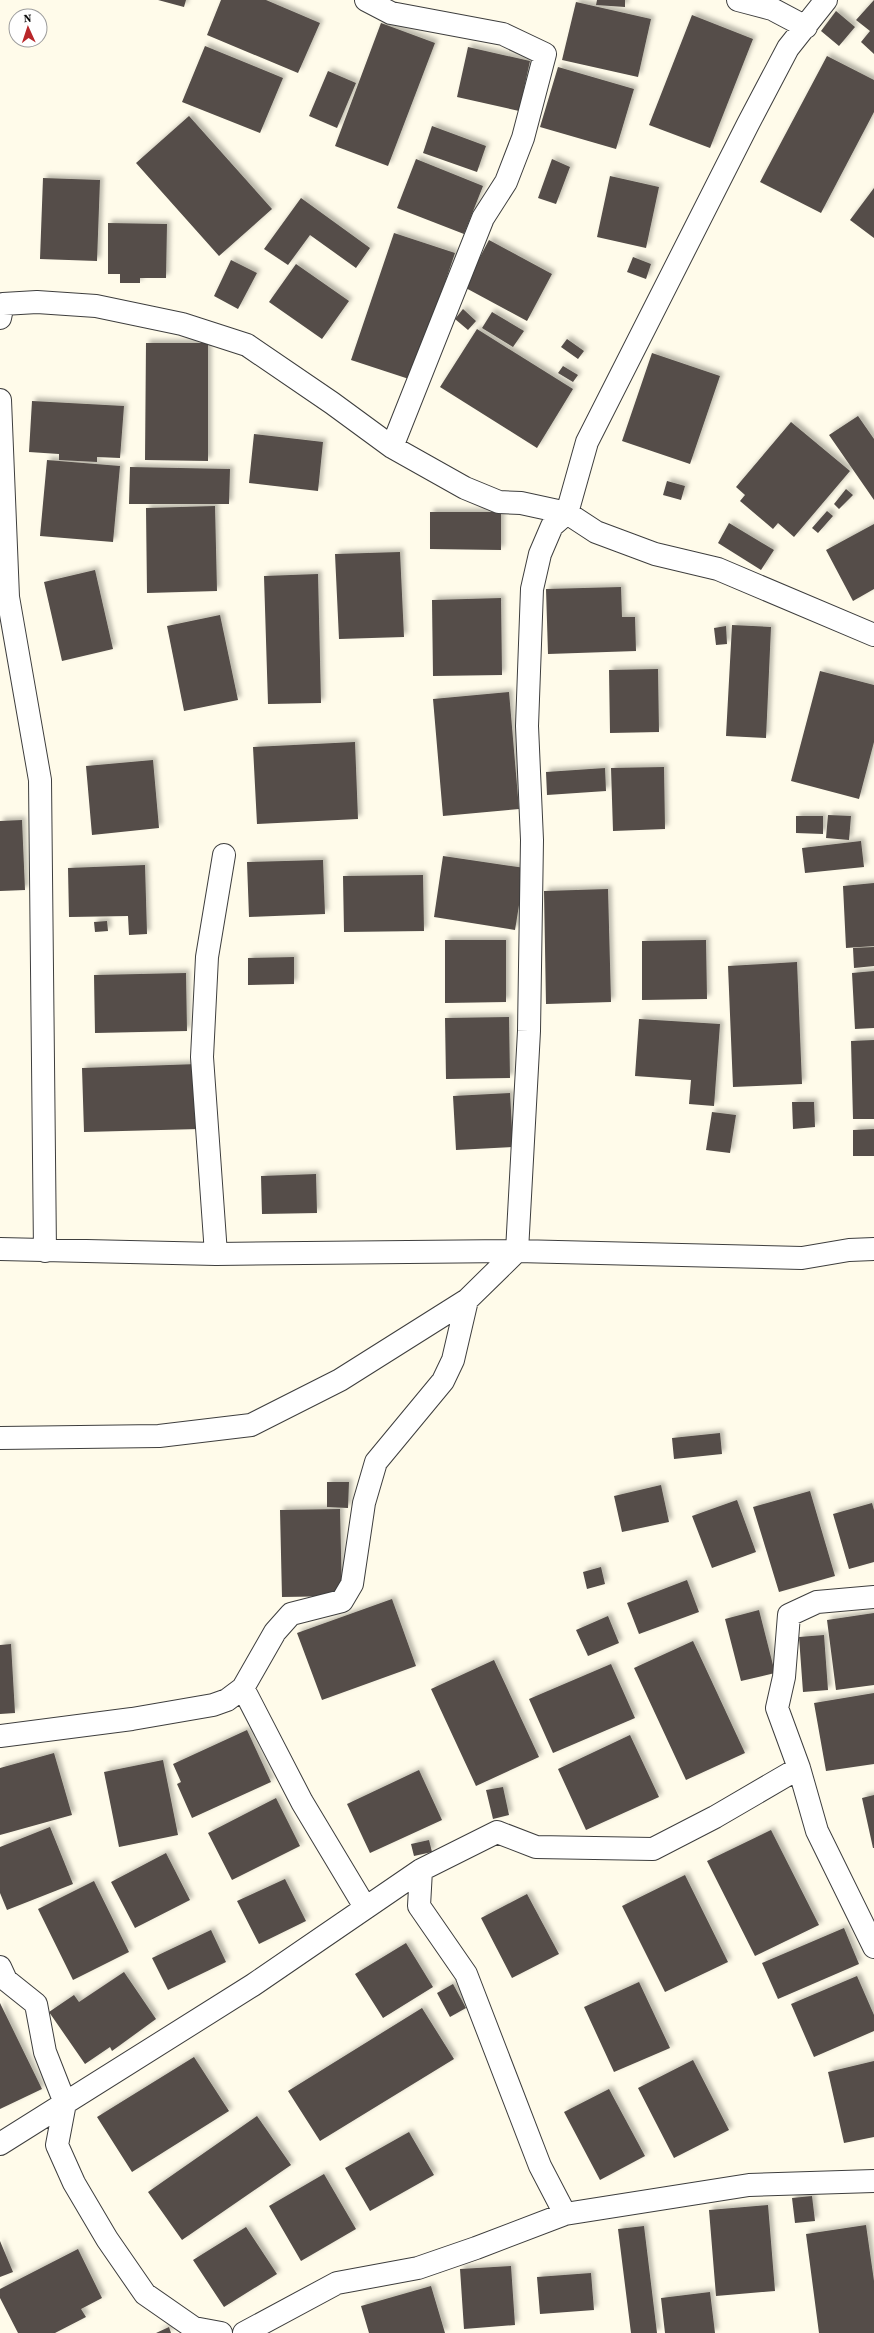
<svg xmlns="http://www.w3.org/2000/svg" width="874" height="2333" font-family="'Source Serif 4',serif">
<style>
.building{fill:#544d48;filter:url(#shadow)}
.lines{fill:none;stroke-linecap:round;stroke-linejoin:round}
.street-casing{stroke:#3e3e3e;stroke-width:24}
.street{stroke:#fff;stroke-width:22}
</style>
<defs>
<filter id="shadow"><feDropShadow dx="3.5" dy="-3.5" stdDeviation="2" flood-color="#0004"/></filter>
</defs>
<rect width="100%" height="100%" fill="#fffbea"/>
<path class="building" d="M158,0H186L184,7Z
M221,0H266L320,23L298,73L207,35Z
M597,0H625V7L596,5Z
M874,0V54L861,42L870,31L856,20Z
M576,2L651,19L638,77L562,60Z
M836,11L855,27L839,46L821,31Z
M692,15L753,39L710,148L649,125Z
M381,23L435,43L388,166L335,146Z
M205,46L283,78L260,133L182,102Z
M468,47L530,61L519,111L457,97Z
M827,56L874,80V112L821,213L760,182Z
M558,67L634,89L616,149L540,127Z
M328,71L356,83L337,128L309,116Z
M189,116L272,209L219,256L136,163Z
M432,126L486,146L477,172L423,153Z
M416,159L483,186L464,234L397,208Z
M552,159L570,167L556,204L538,198Z
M610,176L659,187L646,248L597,237Z
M43,178L100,180L97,261L40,259Z
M874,188V238L850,220Z
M301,198L370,248L356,268L310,235L288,265L264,249Z
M108,223L167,224L166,278H140V283H120V274H108Z
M394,233L455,253L412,380L351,360Z
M489,240L552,274L527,321L464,287Z
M633,257L651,264L646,279L627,272Z
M231,260L257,273L238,309L214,296Z
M296,264L349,301L322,339L269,302Z
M463,309L476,321L468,330L455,319Z
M492,312L524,331L513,347L482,328Z
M477,329L573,389L537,448L440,387Z
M567,339L584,351L578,359L561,347Z
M146,343H208V461L145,460Z
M652,353L720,376L690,464L622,441Z
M563,366L578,375L573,382L558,373Z
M32,401L124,406L120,458L97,457V462L59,460V454L29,452Z
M858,416L874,439V500L829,435Z
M791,422L850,471L794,537L778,523L773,529L740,501L745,495L736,487Z
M254,434L323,442L318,491L249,483Z
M47,460L120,466L113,542L40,536Z
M130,467L230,469L229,504H129Z
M667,481L685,486L681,500L663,495Z
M846,489L853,495L839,509L834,504Z
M215,506L217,591L147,593L146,508Z
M827,511L833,516L818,533L812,528Z
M430,512H501V550L430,549Z
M729,523L774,550L761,570L718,543Z
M874,524V589L853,601L826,550Z
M400,552L404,637L339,639L335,554Z
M95,570L113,649L62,661L44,582Z
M318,574L321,703L268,704L264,576Z
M621,587L622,617H635L636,651L548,654L546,589Z
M501,598L502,675L433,676L432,600Z
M220,615L238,700L184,711L167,626Z
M732,625L771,627L766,738L726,736Z
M726,626L727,644L716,645L714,628Z
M658,669L659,732L610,733L609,670Z
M820,671L874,685V742L859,799L791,781Z
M509,692L519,809L443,816L433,699Z
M355,742L358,819L257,824L253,747Z
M153,760L159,828L92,835L86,766Z
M664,767L665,829L613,831L611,768Z
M605,768L606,791L547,795L546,772Z
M828,815L851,816L849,840L826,838Z
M796,816H823V834L796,833Z
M22,820L25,890L0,891V821Z
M861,841L864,867L805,873L802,848Z
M443,856L525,868L515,930L434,917Z
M323,860L325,914L249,917L247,862Z
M145,865L147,934L129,935L128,916L69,917L68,868Z
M423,875L424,931L344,932L343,876Z
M874,883V946L846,948L843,886Z
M608,889L611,1002L546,1004L544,891Z
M107,921L108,931L95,932L94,922Z
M445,940H506V1002L445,1003Z
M706,940L707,999L642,1000V941Z
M874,947V966L854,968L853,948Z
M294,957V984L248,985V958Z
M797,962L802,1084L733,1087L728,966Z
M874,971V1028L855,1029L852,973Z
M186,973L187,1031L95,1033L94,975Z
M509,1017L510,1078L446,1079L445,1018Z
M639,1019L720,1024L714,1106L689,1104L691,1080L635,1076Z
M874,1040V1119H853L851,1041Z
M198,1064L199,1129L84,1132L82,1068Z
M510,1093L513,1147L456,1150L453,1096Z
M792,1102H814L815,1127L793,1129Z
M712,1112L736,1115L730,1153L706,1150Z
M874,1129V1156H853V1130Z
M316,1174L317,1213L262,1214L261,1176Z
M720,1433L722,1454L674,1459L672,1438Z
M327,1482H349L348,1508L327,1507Z
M661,1485L669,1522L622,1532L614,1496Z
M810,1491L835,1576L779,1592L753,1507Z
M737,1500L756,1552L712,1568L692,1516Z
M872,1503L874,1510V1562L849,1569L833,1514Z
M340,1509L342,1596L282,1597L280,1510Z
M601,1567L605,1584L587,1589L583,1572Z
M687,1580L699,1612L639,1634L627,1603Z
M392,1599L416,1666L322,1700L297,1633Z
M759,1610L775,1673L741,1681L725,1619Z
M874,1613V1685L836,1690L827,1620Z
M608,1616L619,1643L588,1656L576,1630Z
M824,1635L828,1690L803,1692L799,1637Z
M693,1641L745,1753L686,1780L634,1668Z
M11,1644L15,1713L0,1714V1645Z
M494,1660L539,1757L476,1786L431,1689Z
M611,1664L635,1718L553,1753L529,1699Z
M874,1693V1764L826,1771L814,1703Z
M247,1730L271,1782L192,1818L177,1784L181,1782L173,1764Z
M630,1735L659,1797L586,1830L558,1769Z
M54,1753L72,1815L0,1835V1768Z
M163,1760L178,1835L119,1847L104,1772Z
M419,1770L442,1820L370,1853L347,1804Z
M503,1787L509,1815L493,1819L486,1790Z
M874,1795V1848H873L862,1798Z
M276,1798L300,1846L232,1880L208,1833Z
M50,1827L73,1884L7,1910L0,1893V1847Z
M771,1830L819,1925L755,1956L707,1861Z
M429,1840L432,1852L414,1856L411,1844Z
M166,1853L190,1900L135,1928L111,1882Z
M685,1875L728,1962L665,1992L622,1906Z
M285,1879L306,1921L259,1944L237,1901Z
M94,1881L129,1952L73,1980L38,1909Z
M527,1894L559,1954L512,1978L481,1918Z
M844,1928L859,1964L778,1999L762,1963Z
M211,1930L226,1962L168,1990L152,1958Z
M406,1943L433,1987L383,2018L355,1974Z
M124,1972L156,2019L112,2051L110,2047L85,2064L49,2012L74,1995L79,2002Z
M857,1976L874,2015V2031L814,2057L791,2004Z
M639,1982L670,2048L614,2072L584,2007Z
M453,1984L466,2008L450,2017L437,1993Z
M0,2003L42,2089L0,2109Z
M422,2008L454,2059L320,2141L288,2091Z
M194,2057L229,2111L132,2172L97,2117Z
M693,2060L729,2130L674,2158L638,2088Z
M874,2061V2137L844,2143L828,2072Z
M609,2089L645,2156L600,2180L564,2112Z
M257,2116L291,2165L182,2240L148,2192Z
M409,2132L434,2175L370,2211L345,2168Z
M324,2174L356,2229L301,2261L269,2206Z
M812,2196L815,2221L795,2223L792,2198Z
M768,2205L775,2291L716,2296L709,2210Z
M866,2225L874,2281V2333H819L806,2234Z
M644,2226L657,2333H631L618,2229Z
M246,2227L277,2274L224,2307L193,2260Z
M0,2241L13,2272L0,2277Z
M78,2249L102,2298L81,2309L86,2317L55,2333H18L0,2298V2289Z
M511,2266L515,2325L464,2329L460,2269Z
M591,2273L594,2310L540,2314L537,2277Z
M431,2286L445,2333H369L361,2306Z
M710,2292L715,2333H665L661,2298Z
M169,2327L171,2333H156Z"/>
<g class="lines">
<defs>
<path id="street" d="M366,0L391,13L503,34L545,54L523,138L506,182L483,218L392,447
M738,0L772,9L806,27
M0,318L3,304L37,302L96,306L182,324L247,345L332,403L392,447L465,488L499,502L521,503L567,513L596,532L655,554L718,569L874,635
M0,400L8,597L40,780L45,1251
M0,1249L216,1254L517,1251L802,1258L849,1250L874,1249
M216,1254L202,1057L207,957L224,855
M0,1438L159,1436L251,1425L340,1380L467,1300L517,1251L529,1031L532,840L527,726L532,589L540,554L552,526L567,513L587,442L748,124L788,48L826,0
M874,1597L817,1602L789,1615L784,1677L777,1708L799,1768L817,1831L874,1947
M243,1688L302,1802L365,1907
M0,1736L132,1719L213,1705L227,1700L243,1688L275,1632L291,1614L342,1601L352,1584L364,1503L376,1462L443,1381L453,1360L467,1300
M421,1870L419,1906L466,1974L540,2166L565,2214L749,2185L874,2181
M0,1967L6,1980L36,2004L45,2052L65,2103L57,2145L74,2183L107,2239L145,2294L194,2328L197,2333
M0,2144L253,1985L421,1870L497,1832L536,1847L653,1849L715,1817L799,1768
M194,2328L221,2333
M244,2333L337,2283L418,2268L476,2248L565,2214"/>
</defs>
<use href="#street" class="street-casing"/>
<use href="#street" class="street"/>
</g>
<g transform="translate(28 28) rotate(357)"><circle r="19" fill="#ffffff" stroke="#9d9d9d"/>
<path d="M0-3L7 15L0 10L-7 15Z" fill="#b82629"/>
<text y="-6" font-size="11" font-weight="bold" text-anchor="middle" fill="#0b0b0b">N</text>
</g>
</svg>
